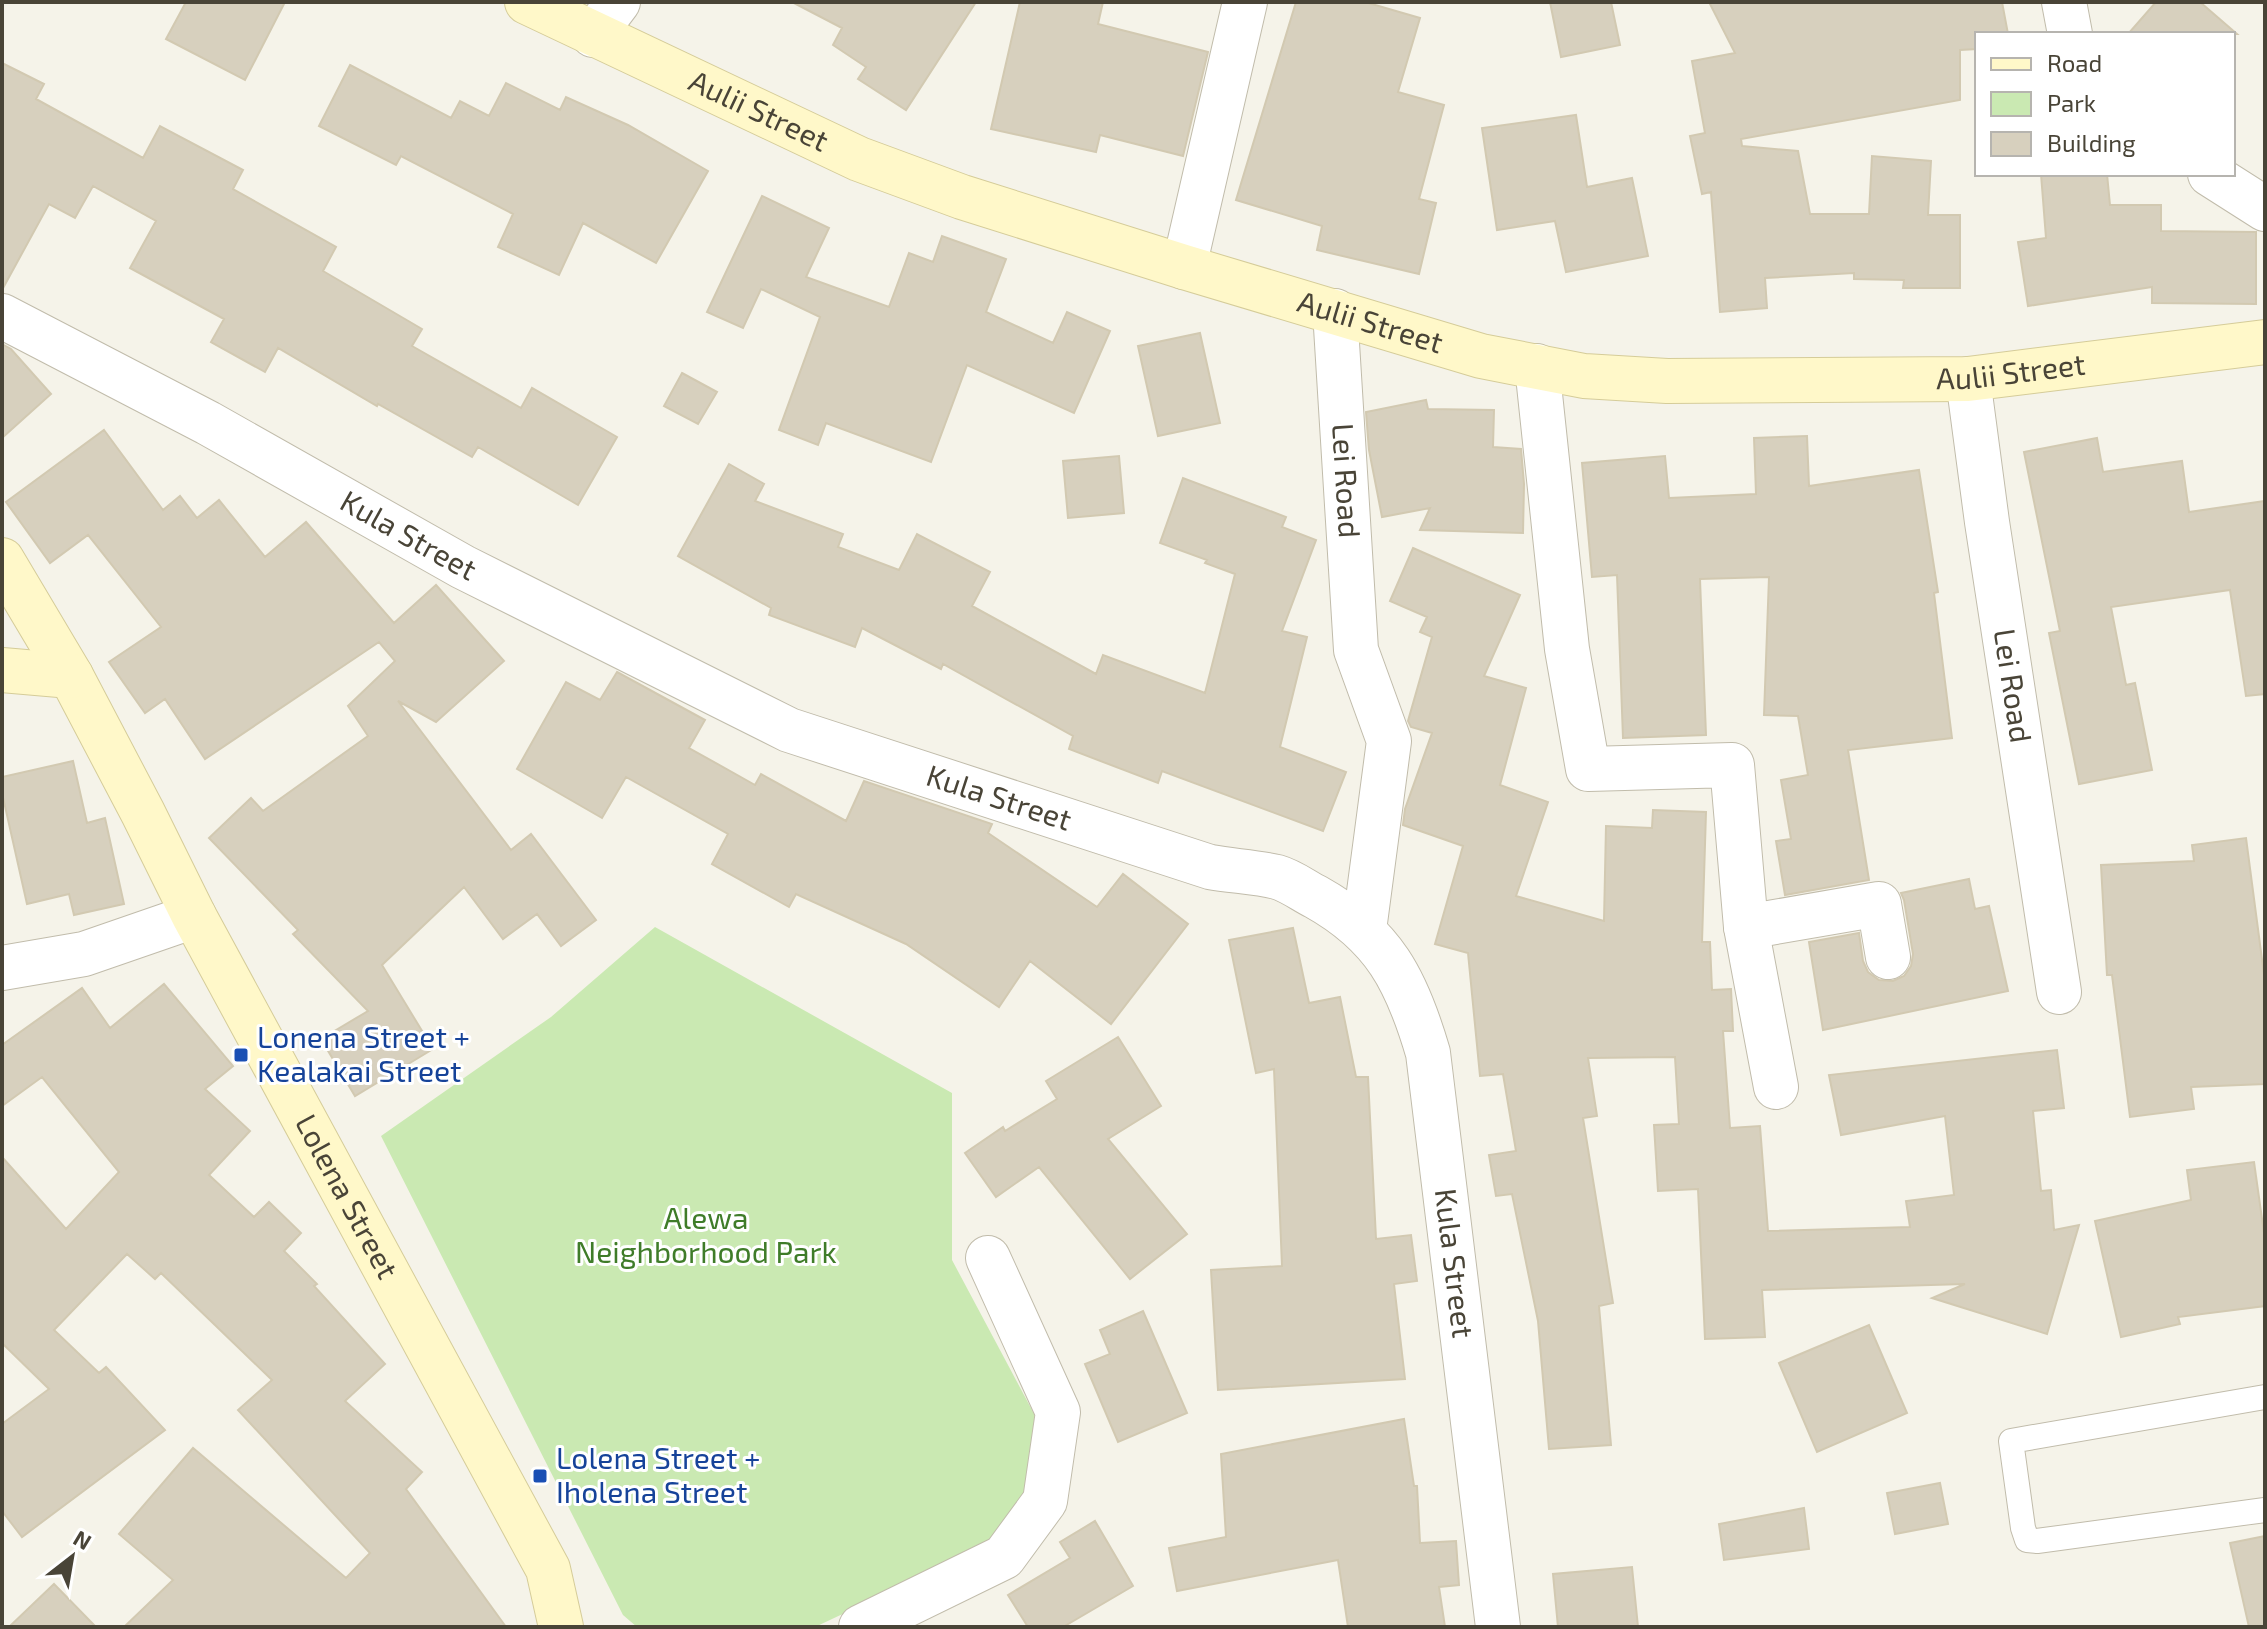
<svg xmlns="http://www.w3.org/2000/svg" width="2267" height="1629" font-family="'Exo 2',sans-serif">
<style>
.green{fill:#cae9b2}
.building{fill:#d7d0be;stroke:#d2c9b1;stroke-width:2}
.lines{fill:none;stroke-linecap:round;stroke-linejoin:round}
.lane-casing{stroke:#c1bcab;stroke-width:26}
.street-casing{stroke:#c1bcab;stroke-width:46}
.secondary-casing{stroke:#d5cc99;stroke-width:46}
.lane{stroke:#fff;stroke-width:24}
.street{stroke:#fff;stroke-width:44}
.secondary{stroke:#fff8c9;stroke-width:44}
.transit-dot{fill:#1a4fb4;stroke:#fff;stroke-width:3}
.labels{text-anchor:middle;stroke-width:6;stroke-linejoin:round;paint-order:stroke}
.street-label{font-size:30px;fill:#494437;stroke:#fff}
.transit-label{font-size:30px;fill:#164399;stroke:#fff;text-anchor:start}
.park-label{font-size:30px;fill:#3f7c29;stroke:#fff}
</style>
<rect width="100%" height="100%" fill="#f5f3e9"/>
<path class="green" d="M655,927L952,1093V1260L1048,1440L1017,1532L815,1627H637L623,1615L381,1136L551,1017Z"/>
<path class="building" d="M186,2H285L245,80L166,39Z
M792,2H976L906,110L858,79L866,67L833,45L842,28Z
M1020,2H1103L1098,24L1208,52L1183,156L1100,135L1096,152L991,129Z
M1296,2H1365L1420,18L1398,92L1444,105L1419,199L1436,203L1419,274L1317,250L1322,226L1236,200Z
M1550,2H1611L1620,45L1561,57Z
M1709,2H2002L2008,34H1977V49L1960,50V100L1741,139L1742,146L1798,151L1810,214H1869L1872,156L1931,161L1928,215H1960V288H1903L1904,280L1854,279V273L1765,278L1767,308L1720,312L1711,192L1702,194L1690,136L1705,133L1692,61L1735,53Z
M2156,2H2200L2237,34H2128Z
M2,63L44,84L36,99L143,158L160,126L243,170L233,189L336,247L323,271L422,329L412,346L521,408L532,388L617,437L578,505L478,447L472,457L378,404L377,406L278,348L265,372L211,342L224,319L130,268L156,221L93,186L75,218L49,204L2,290Z
M350,65L451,118L460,101L489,116L506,83L560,110L566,97L628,125L708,171L656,263L583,223L559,275L498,247L513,214L401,156L396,165L319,126Z
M1576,115L1587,187L1632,178L1648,256L1566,272L1555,221L1497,230L1482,128Z
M2041,174H2107L2110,205H2161V231L2256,232V304L2152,303V287L2028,306L2018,242L2046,238Z
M762,196L829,228L806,277L889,307L909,253L933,262L942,236L1006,259L986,312L1053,343L1067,312L1110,331L1074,413L967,365L931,462L826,423L818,445L779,430L820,317L761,289L743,328L707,312Z
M1200,333L1220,423L1158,436L1138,346Z
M2,344L11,349L51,394L2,438Z
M682,373L717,392L698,424L664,406Z
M1426,400L1428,409L1494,410L1493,447L1521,449L1524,484L1523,533L1420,530L1430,508L1382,517L1369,450L1366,412Z
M104,430L163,510L180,496L197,518L219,500L265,557L306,522L394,623L436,585L504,661L436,722L398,701L511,850L531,834L596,920L561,946L537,914L503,939L464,887L382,965L433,1049L355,1096L321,1039L368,1011L293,934L298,930L209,838L251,798L263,811L368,736L348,706L395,661L379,642L205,759L165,699L145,713L109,662L161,627L88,535L50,563L6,502Z
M1807,436L1809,486L1919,470L1938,592L1934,593L1952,738L1848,750L1869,880L1785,895L1776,841L1791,839L1781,780L1808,775L1798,716L1764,715L1769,577L1700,579L1706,735L1623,738L1617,575L1592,577L1582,463L1665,456L1669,498L1756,494L1754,438Z
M2097,438L2103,472L2182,461L2189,512L2265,501V694L2246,696L2230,590L2111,607L2126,685L2135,683L2152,770L2079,784L2049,633L2060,631L2024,452Z
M1119,456L1124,513L1068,518L1063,461Z
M729,464L764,484L755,501L843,534L838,547L899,570L917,534L990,572L972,606L1096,674L1103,655L1205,693L1235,574L1205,563L1207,560L1160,543L1183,478L1286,517L1282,527L1316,540L1282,631L1307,637L1280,747L1346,772L1323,831L1162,771L1158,783L1069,749L1073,736L943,664L941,669L862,628L855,647L769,615L771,608L678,556Z
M1413,548L1520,595L1484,676L1526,688L1500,785L1548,802L1516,896L1604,921L1606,826L1652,828L1653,810L1706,812L1702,942H1710L1712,990L1731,989L1733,1031H1723L1730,1128L1760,1126L1768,1231L1910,1227L1906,1201L1954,1195L1945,1116L1841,1135L1829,1075L2057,1050L2064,1108L2033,1111L2041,1191L2051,1190L2054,1230L2079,1225L2047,1334L1932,1298L1965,1284L1762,1290L1765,1337L1705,1339L1698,1189L1658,1191L1654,1125L1679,1124L1675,1057L1588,1058L1597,1116L1583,1118L1613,1303L1599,1306L1611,1445L1549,1449L1538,1321L1512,1194L1496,1196L1489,1155L1516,1151L1503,1074L1480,1076L1468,953L1435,944L1463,846L1403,825L1405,809L1432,733L1411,727L1408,721L1432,637L1420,632L1427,617L1390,601Z
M617,672L705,720L689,748L755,785L761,774L846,821L864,781L992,824L988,833L1097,907L1123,874L1188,924L1111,1024L1030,961L999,1007L906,944L796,894L789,907L712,864L728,834L626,777L602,818L517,769L566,682L600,700Z
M73,761L87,823L105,818L124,904L74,915L69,894L27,904L2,793V777Z
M2246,838L2265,982V1084L2191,1087L2194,1109L2130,1117L2112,975H2107L2101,865L2194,861L2192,845Z
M1969,879L1975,909L1989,906L2008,991L1823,1030L1809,942L1859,933L1863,961L1868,972L1879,980L1893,981L1904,976L1911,966L1913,954L1904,900L1901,893Z
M1293,928L1309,1003L1340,997L1356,1077H1368L1376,1239L1411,1235L1417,1281L1394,1284L1405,1379L1218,1390L1211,1270L1282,1266L1274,1069L1256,1073L1229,940Z
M164,984L233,1066L205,1089L250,1131L209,1175L254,1217L269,1202L301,1233L284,1251L317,1284L314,1286L385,1364L345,1401L422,1472L406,1489L506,1627H124L173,1580L119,1534L193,1448L346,1578L370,1553L238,1410L272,1380L161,1273L155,1279L127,1254L54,1330L99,1373L106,1367L165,1430L22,1537L2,1511V1424L49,1389L2,1343V1157L66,1229L119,1172L42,1077L2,1106V1045L82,988L110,1028Z
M1118,1037L1161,1106L1108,1139L1187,1234L1130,1279L1039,1167L996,1197L965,1153L1003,1127L1005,1131L1057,1099L1046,1081Z
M2254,1162L2265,1240V1306L2178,1317L2180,1324L2121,1337L2095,1221L2191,1200L2187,1170Z
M1143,1311L1187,1413L1118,1442L1085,1364L1110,1354L1100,1330Z
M1869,1325L1907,1413L1817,1452L1779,1363Z
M1404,1419L1414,1486H1417L1420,1543L1456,1541L1459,1585L1439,1587L1445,1627H1348L1338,1560L1177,1591L1169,1548L1226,1537L1221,1454Z
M1940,1483L1948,1524L1895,1534L1887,1493Z
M1804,1508L1809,1549L1724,1560L1719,1524Z
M1095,1521L1133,1586L1063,1627H1028L1008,1595L1070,1558L1060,1542Z
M2265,1536V1627H2249L2230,1543Z
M1632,1567L1638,1627H1558L1553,1574Z
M54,1584L96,1627H9Z"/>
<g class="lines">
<defs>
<path id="lane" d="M2265,1397L2011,1441L2023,1528L2027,1540L2037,1541L2265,1510"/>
<g id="street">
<path d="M2064,2L2070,34"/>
<path d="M593,35L618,2"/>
<path d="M2210,174L2265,209"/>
<path d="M1184,267L1245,2"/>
<path id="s1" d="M1335,311L1356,650L1389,741L1364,930"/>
<path id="s2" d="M2,316L208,423L463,567L789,730L1210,867C1232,871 1256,872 1277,877C1291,881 1304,891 1316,897C1384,935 1407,981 1428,1053L1498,1627"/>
<path d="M1537,366L1567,649L1588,769L1732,765L1746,927L1776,1087"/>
<path id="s3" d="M1968,379L1987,522L2059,992"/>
<path d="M1746,927L1879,904L1888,957"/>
<path d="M2,968L84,954L194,916"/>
<path d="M861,1627L1004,1557L1045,1501L1058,1412L988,1258"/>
</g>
<g id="secondary">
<path id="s4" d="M527,2L859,159L962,197L1184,267L1481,356L1584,376L1667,381L1968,379L2265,342"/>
<path id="s5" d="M2,560L71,676L143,813L194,916L548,1569L561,1627"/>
<path d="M2,670L71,676"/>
</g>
</defs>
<use href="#lane" class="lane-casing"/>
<use href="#street" class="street-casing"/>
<use href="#secondary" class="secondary-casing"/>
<use href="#lane" class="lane"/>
<use href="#street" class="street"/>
<use href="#secondary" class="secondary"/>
</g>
<g class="transit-dot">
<rect x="233" y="1047" width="16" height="16" rx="4"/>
<rect x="532" y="1468" width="16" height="16" rx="4"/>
</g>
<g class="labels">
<g class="street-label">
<text dy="10" stroke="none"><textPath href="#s4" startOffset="256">Aulii Street</textPath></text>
<text dy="10" stroke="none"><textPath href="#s4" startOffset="904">Aulii Street</textPath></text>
<text dy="10" stroke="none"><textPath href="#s4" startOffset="1552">Aulii Street</textPath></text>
<text dy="10" stroke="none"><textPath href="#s1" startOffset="170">Lei Road</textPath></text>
<text dy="10" stroke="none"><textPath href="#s2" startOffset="462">Kula Street</textPath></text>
<text dy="10" stroke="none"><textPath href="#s3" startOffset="310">Lei Road</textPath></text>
<text dy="10" stroke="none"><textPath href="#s2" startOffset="1110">Kula Street</textPath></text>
<text dy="10" stroke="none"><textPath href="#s5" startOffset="724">Lolena Street</textPath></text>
<text dy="10" stroke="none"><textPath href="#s2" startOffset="1854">Kula Street</textPath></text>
</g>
<g class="transit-label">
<text x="257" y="1048">Lonena Street +<tspan x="257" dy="34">Kealakai Street</tspan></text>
<text x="556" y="1469">Lolena Street +<tspan x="556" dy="34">Iholena Street</tspan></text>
</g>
<g class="park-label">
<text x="706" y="1229">Alewa<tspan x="706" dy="34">Neighborhood Park</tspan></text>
</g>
</g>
<rect width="2267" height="1629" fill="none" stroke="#494437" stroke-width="8"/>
<rect x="1975" y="32" width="260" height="144" fill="#ffffff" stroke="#b6b4af" stroke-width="2"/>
<rect x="1991" y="58" width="40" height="12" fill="#fff8c9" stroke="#b6b4af" stroke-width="2"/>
<text x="2047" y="72" font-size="24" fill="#494437">Road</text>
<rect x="1991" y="92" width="40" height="24" fill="#cae9b2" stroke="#b6b4af" stroke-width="2"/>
<text x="2047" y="112" font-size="24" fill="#494437">Park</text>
<rect x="1991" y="132" width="40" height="24" fill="#d7d0be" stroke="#b6b4af" stroke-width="2"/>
<text x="2047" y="152" font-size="24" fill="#494437">Building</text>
<g transform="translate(72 1557) rotate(31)" stroke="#ffffff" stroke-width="6" paint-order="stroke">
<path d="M0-6L14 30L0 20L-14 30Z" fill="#494437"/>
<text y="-12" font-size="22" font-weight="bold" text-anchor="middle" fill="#494437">N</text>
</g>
</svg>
